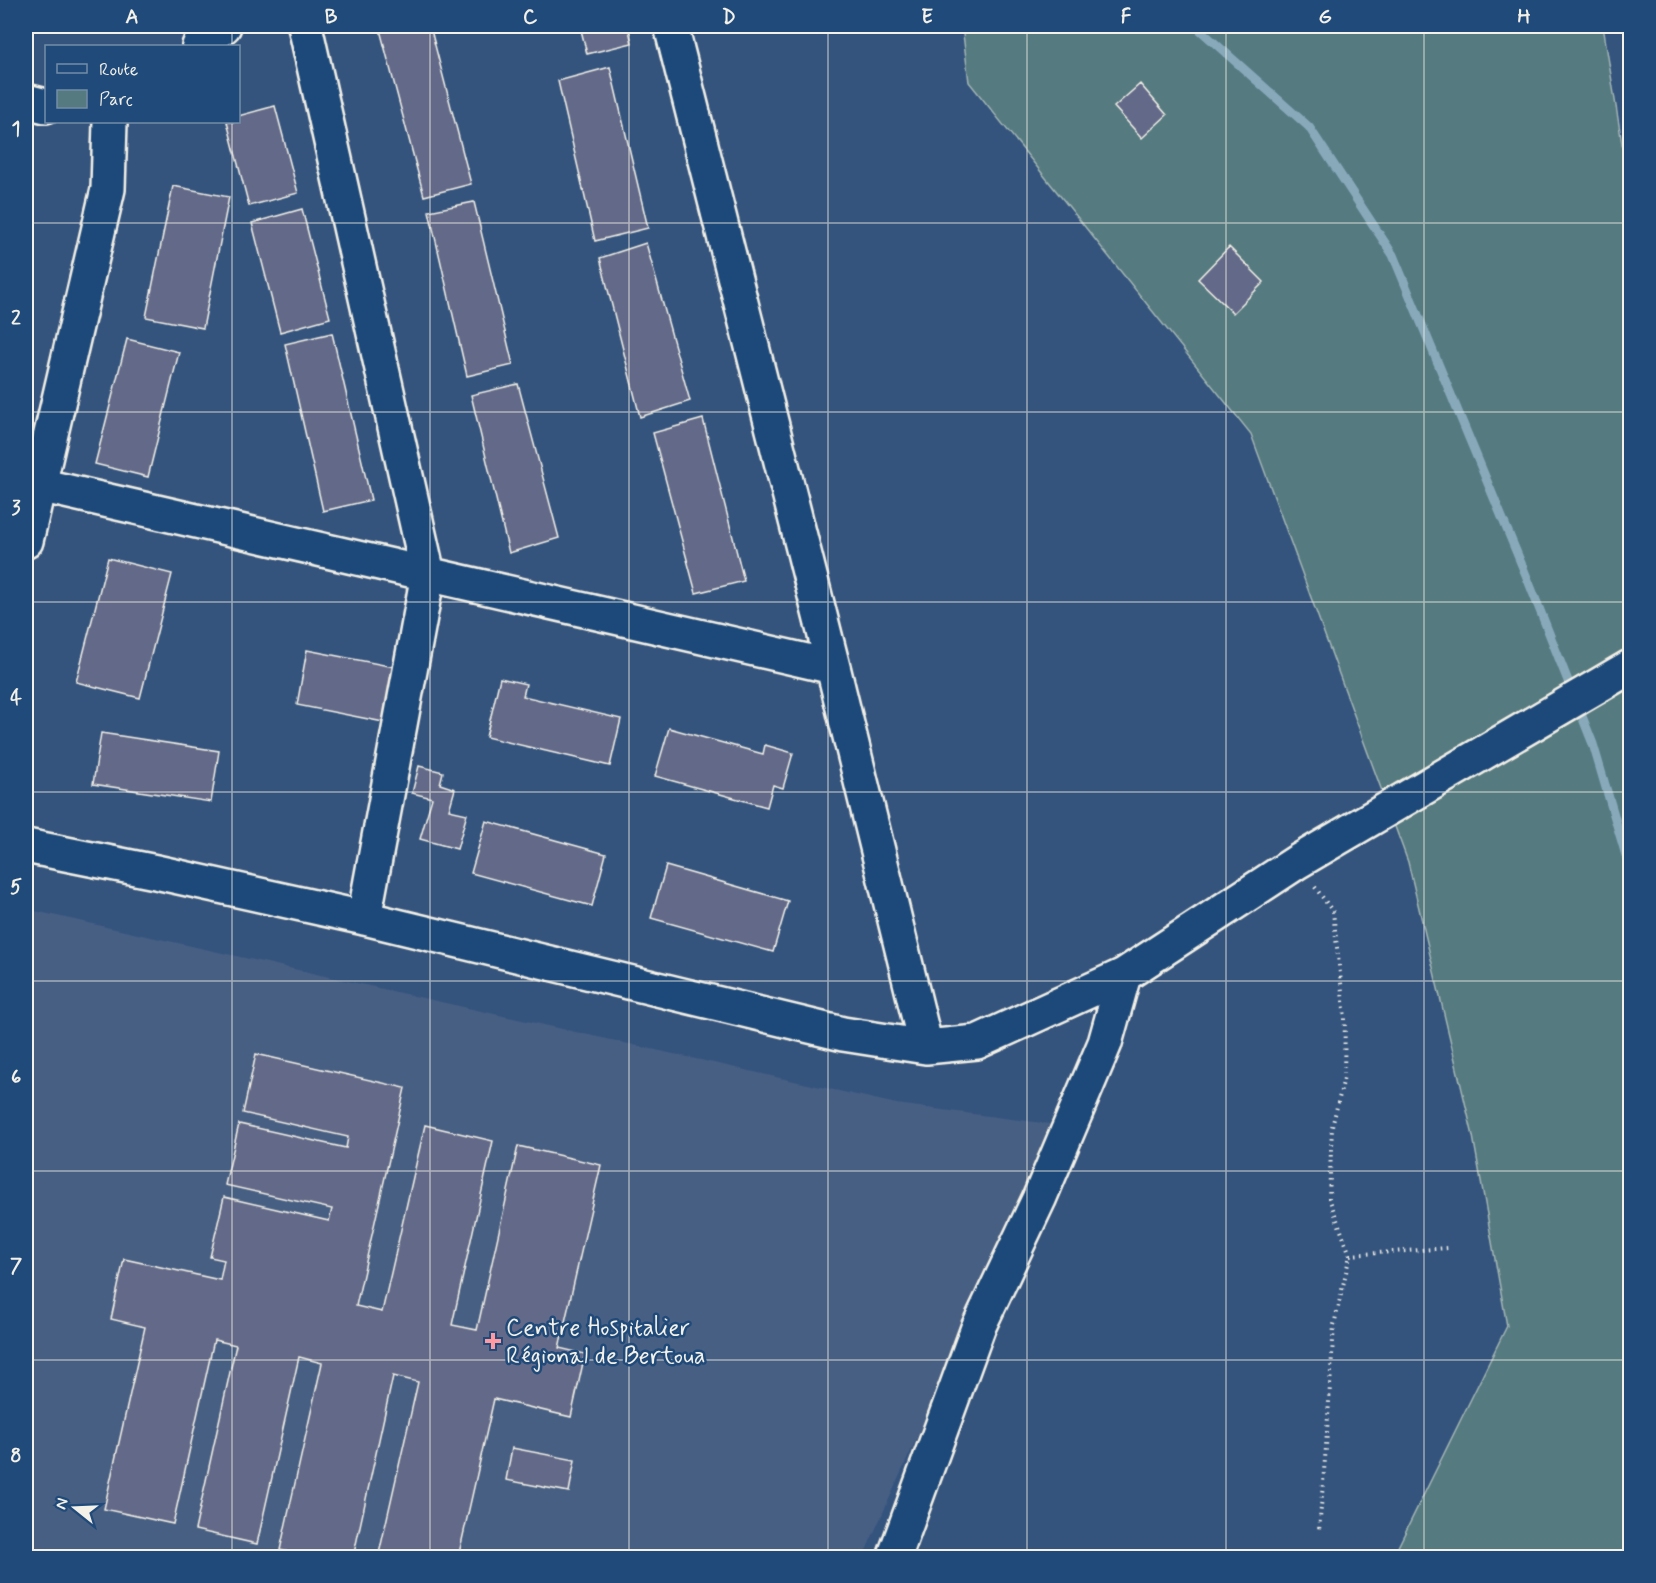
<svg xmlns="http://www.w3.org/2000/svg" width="1656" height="1583" font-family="Mynerve,sans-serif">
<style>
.built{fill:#465e83}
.green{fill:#557a80;stroke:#a4b6b4;stroke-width:1.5}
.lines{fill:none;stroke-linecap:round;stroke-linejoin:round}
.stream{stroke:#88a9ba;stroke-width:9}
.building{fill:#646b89;stroke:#f4f1e8;stroke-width:1.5}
.minor-casing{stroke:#f4f1e8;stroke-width:38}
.path{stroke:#f4f1e8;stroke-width:4;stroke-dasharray:1.5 4.5;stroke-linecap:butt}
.minor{stroke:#1f4a7a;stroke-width:33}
.grid{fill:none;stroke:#f4f1e8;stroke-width:1.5;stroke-opacity:0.55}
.poi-dot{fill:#ff9aa2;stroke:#1f4a7a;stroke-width:2}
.labels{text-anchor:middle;stroke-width:5;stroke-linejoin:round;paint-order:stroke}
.poi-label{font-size:24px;fill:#f4f1e8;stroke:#1f4a7a;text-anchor:start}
.neatline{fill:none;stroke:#f4f1e8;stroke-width:2}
.grid-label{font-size:20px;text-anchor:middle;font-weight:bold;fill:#f4f1e8}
</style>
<rect width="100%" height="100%" fill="#34547e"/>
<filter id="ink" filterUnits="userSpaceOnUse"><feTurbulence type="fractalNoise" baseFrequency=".0167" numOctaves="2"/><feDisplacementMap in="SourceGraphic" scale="12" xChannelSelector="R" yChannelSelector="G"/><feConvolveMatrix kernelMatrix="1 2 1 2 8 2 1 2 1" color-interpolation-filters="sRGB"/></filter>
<g filter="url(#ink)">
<path class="built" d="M26,909L897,1104L1058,1125L863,1557L26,1558Z"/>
<path class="green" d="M962,26H1603L1630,193V1557H1393L1507,1326L1473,1136L1408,862L1251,434L969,82Z"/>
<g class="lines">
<path class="stream" d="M1199,26V29L1309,127L1393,255L1526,575L1593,744L1630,869"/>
</g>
<path class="building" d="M379,26H430L471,184L424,196Z
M580,26H628L632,43L587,54Z
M610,67L648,228L595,241L558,81Z
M1140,84L1167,115L1142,138L1114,107Z
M275,106L298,193L249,206L227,122H238V116Z
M173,186L229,197L203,328L146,317Z
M474,202L513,365L467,376L429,211Z
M302,209L330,318L280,332L252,223Z
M646,243L690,401L640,417L600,258Z
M1229,247L1264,282L1233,313L1198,279Z
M332,333L371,500L323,511L285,344Z
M127,339L179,352L148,477L95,464Z
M518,384L559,538L509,553L471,395Z
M703,419L744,581L696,593L653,433Z
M108,558L172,574L140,698L76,682Z
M307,650L425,673L414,728L297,705Z
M500,678L526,684L523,696L621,719L610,766L486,737Z
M669,728L763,754L765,745L793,753L783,788L773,785L767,807L655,776Z
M101,733L219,751L211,802L93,784Z
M419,766L443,772L440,784L455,789L449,810L467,814L457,849L420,839L432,798L412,793Z
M486,821L606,854L592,906L471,873Z
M666,866L788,901L773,952L651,918Z
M256,1054L405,1088L356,1306L382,1312L425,1125L493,1141L452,1325L477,1330L518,1146L601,1165L559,1348L585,1354L571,1417L494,1399L458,1558H378L418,1382L393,1376L353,1558H315L280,1550L322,1363L299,1357L257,1544L195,1530L236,1345L214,1340L173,1524L104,1509L145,1327L111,1319L124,1259L220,1280L224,1260L210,1257L224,1197L329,1221L332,1209L225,1185L239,1124L346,1148L348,1137L243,1113Z
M512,1448L575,1460L569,1492L506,1480Z"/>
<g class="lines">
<defs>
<path id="minor" d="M305,26L428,574L364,918
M671,26L833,667L926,1047
M199,46L224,26
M26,101L46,106
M39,485L833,667
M26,541L108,189L110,122
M26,846L156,872L364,918L843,1034L926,1047L977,1042L1124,975L1297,862L1630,667
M894,1558L978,1328L1039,1199L1105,1043L1124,975"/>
</defs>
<use href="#minor" class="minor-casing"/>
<path class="path" d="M1315,887L1333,912L1345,1018L1344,1078L1332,1127L1329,1198L1350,1255L1334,1325L1326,1447L1319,1531
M1350,1255L1448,1248"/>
<use href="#minor" class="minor"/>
</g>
</g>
<path class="grid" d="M232,26V46M430,26V1558M629,26V1558M828,26V1558M1027,26V1558M1226,26V1558M1424,26V1558M232,122V1558M26,223H1630M26,412H1630M26,602H1630M26,792H1630M26,981H1630M26,1171H1630M26,1360H1630"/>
<path class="poi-dot" d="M490 1332h6v6h6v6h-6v6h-6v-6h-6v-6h6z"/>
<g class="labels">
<g class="poi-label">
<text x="506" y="1335">Centre Hospitalier<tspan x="506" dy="28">Régional de Bertoua</tspan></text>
</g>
</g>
<rect width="1656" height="1583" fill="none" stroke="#1f4a7a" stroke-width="66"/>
<rect x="45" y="45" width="195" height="78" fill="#1f4a7a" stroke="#748da6" stroke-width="1.5"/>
<rect x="57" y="64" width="30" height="9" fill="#1f4a7a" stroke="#748da6" stroke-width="1.5"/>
<text x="99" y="75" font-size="18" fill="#f4f1e8">Route</text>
<rect x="57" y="90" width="30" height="18" fill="#557a80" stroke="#748da6" stroke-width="1.5"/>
<text x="99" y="105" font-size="18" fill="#f4f1e8">Parc</text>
<g transform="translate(75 1508) rotate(288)" stroke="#1f4a7a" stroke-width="4.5" paint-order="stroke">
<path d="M0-4.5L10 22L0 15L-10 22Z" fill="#f4f1e8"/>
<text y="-9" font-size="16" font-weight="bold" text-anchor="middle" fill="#f4f1e8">N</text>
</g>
<rect x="33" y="33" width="1590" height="1517" class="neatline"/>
<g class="grid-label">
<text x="132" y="23">A</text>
<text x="331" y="23">B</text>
<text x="530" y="23">C</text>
<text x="729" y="23">D</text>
<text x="927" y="23">E</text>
<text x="1126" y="23">F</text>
<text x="1325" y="23">G</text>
<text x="1524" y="23">H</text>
<text x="16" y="135">1</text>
<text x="16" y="324">2</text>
<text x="16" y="514">3</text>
<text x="16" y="704">4</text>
<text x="16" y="893">5</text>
<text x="16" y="1083">6</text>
<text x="16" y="1272">7</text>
<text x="16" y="1462">8</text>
</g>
</svg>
